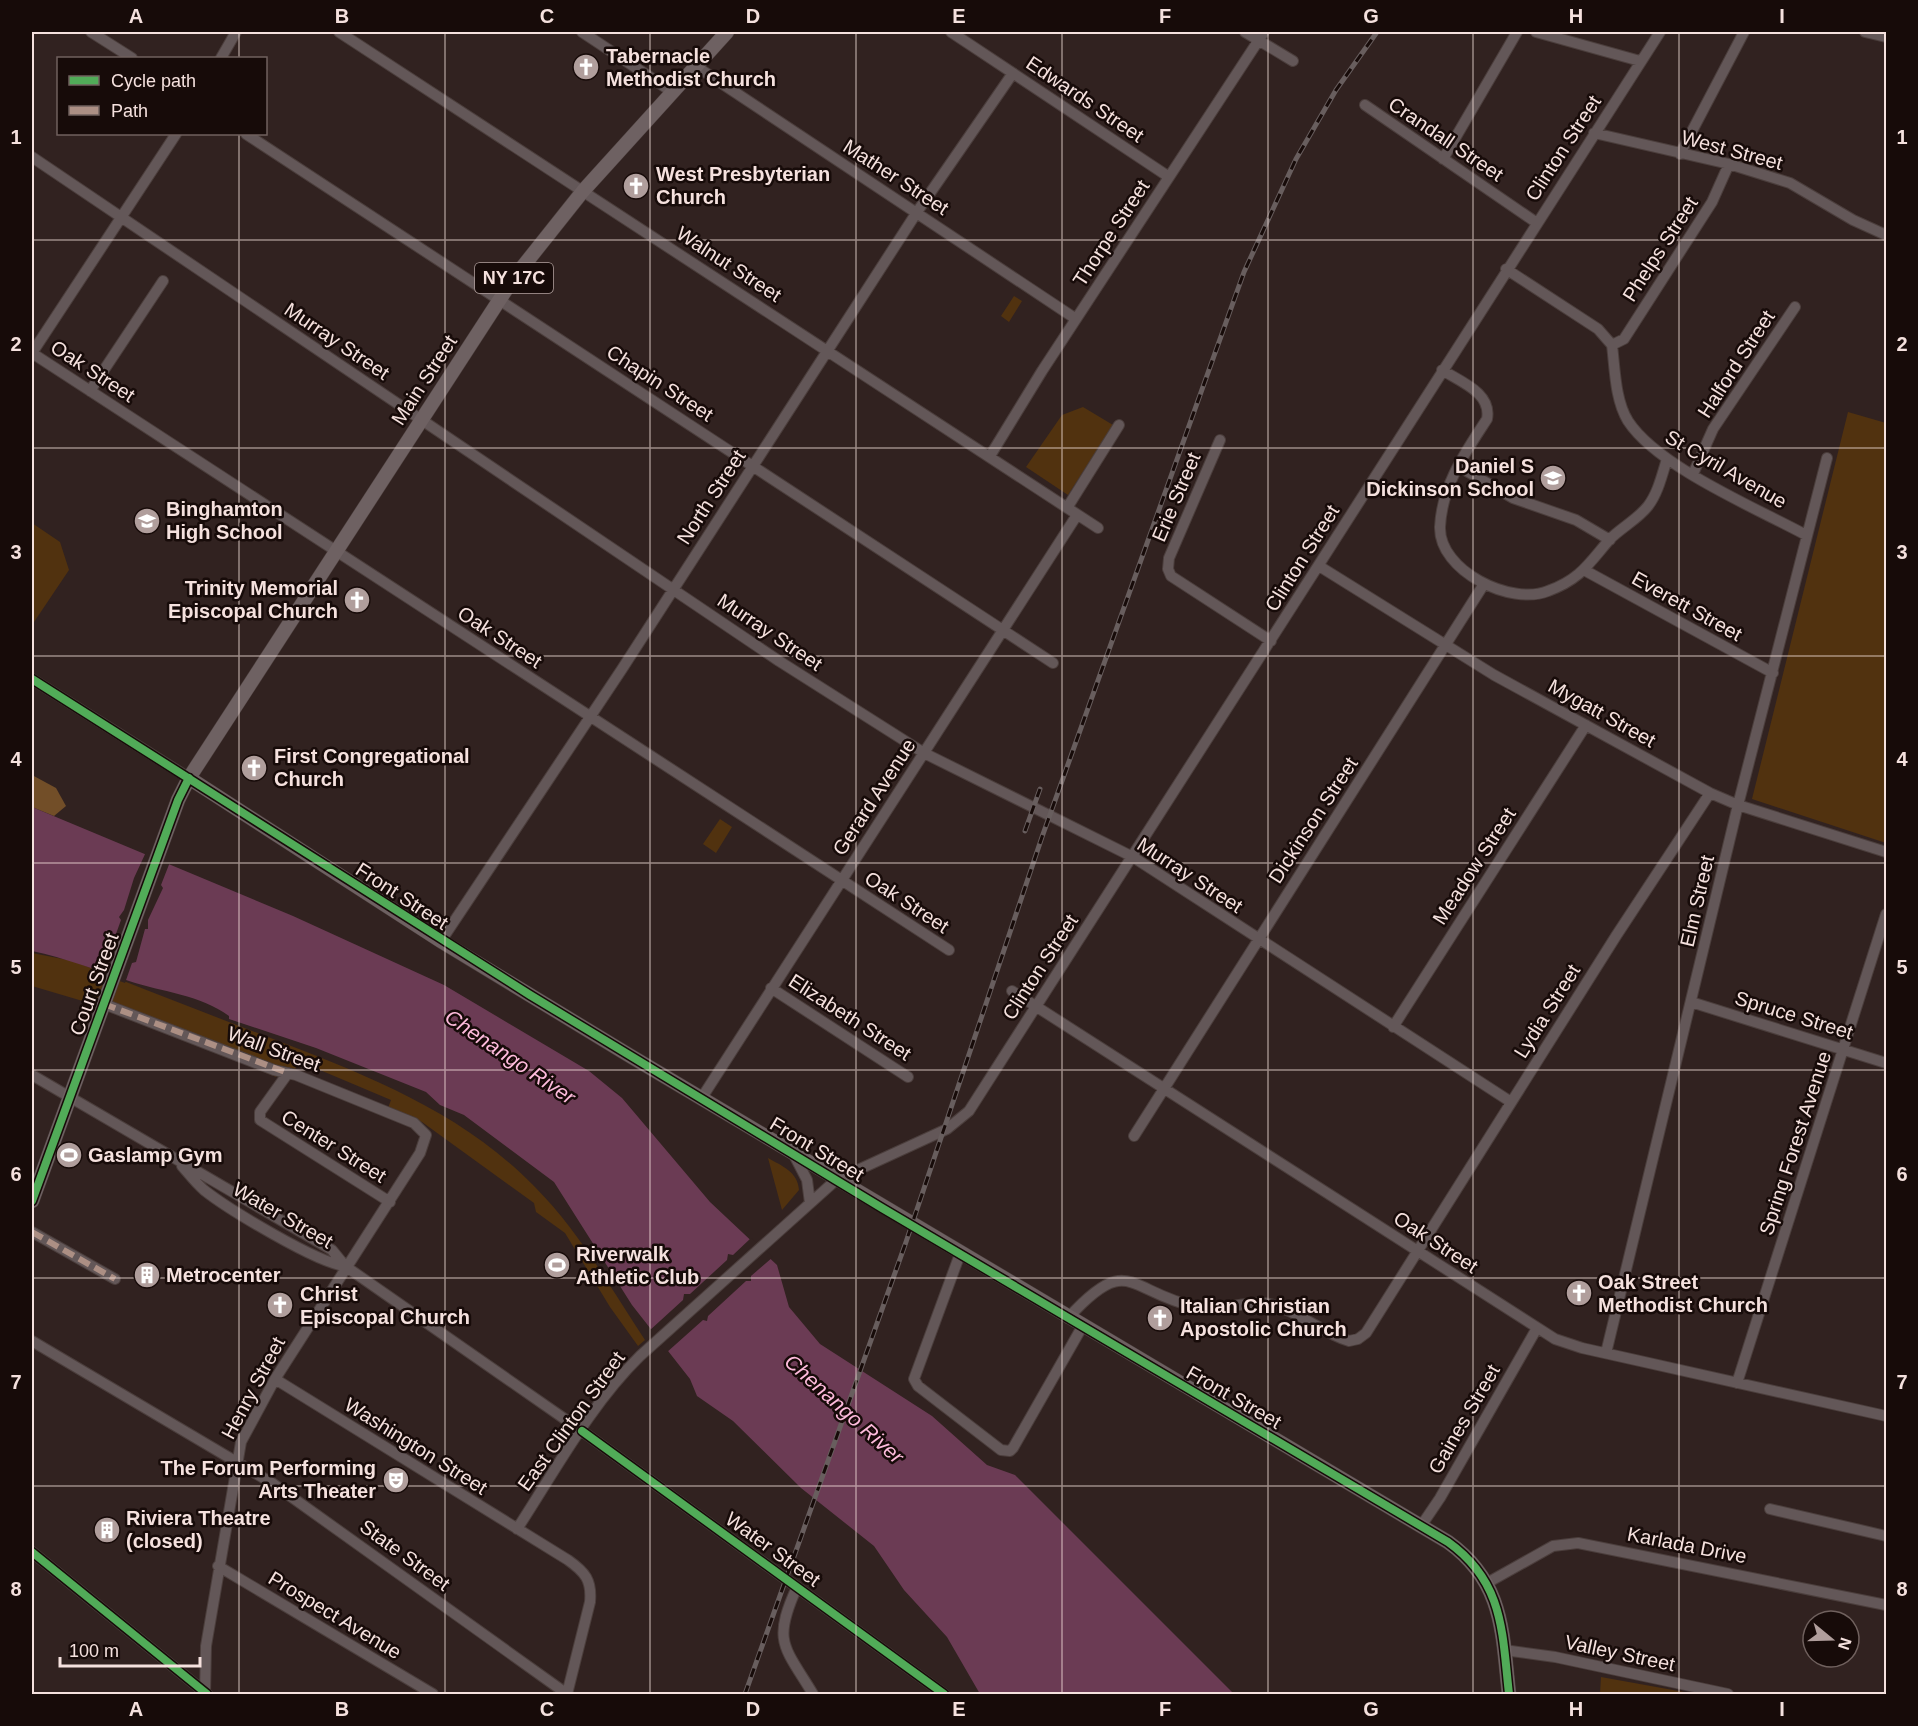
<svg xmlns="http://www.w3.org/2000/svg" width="1918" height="1726" font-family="Helvetica,sans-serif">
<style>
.green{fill:#51320f}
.forest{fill:#724e28}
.water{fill:#6b3b54}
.pier{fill:#312220}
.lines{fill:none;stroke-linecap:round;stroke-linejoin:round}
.minor-casing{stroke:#4b3e3c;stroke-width:12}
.major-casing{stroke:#4b3e3c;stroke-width:15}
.minor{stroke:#635758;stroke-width:10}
.major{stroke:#6e6162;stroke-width:14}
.rail-casing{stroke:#685e5e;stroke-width:5}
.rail{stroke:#170b09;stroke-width:3;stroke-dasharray:9;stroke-linecap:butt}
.quiet{stroke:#ac8f84;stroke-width:6;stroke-dasharray:12 6;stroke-linecap:butt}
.cycleway-casing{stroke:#170b09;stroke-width:11}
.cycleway{stroke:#51ab58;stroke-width:8}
.grid{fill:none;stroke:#f5e1de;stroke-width:1.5;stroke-opacity:0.55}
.labels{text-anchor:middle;stroke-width:5;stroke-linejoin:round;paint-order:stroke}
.shield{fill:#170b09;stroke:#b2a19e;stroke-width:1.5}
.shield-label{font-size:18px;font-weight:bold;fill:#f5e1de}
.poi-label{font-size:20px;font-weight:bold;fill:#f5e1de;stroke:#170b09;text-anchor:start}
.street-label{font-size:20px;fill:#f5e1de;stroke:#170b09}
.water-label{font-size:21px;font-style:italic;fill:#febbdc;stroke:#170b09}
.neatline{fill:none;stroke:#f5e1de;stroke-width:2}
.grid-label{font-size:20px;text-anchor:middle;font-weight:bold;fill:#f5e1de}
</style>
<rect width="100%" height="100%" fill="#312220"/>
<path class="green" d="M1014,296L1022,301L1009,322L1001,316Z
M1083,407L1113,425L1068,495L1026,467L1062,415Z
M1848,412L1886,423V843L1752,799Z
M32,523L60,542L69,570L32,625Z
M720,819L732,827L716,853L703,844Z
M32,953L73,961C138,987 203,1012 268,1037C364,1074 461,1111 534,1186C579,1231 610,1287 645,1340L638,1346L610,1307L565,1233L536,1212L534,1203L422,1122L388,1108L391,1100L301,1062L295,1069L283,1066L276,1077L113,1010L32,986Z
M768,1158C782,1166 798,1172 799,1190L782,1210Z
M1601,1677L1695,1694H1600Z"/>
<path class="forest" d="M32,775L56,788L66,806L54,816L32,807Z"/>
<path class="water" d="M32,807L293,916L444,985L589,1071L622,1098L710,1202L777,1265L789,1307L820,1344L932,1416L987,1465L1015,1475L1234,1694H980L947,1637L904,1590L874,1546L801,1488L733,1421L697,1396L690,1379L632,1305L554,1182L464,1115L440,1105L426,1092L316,1048L229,1019V1016C201,995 162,992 129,981C96,970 65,958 32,951Z"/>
<path class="pier" d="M146,852L170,862L161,885L163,888L148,920V929H145L136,962L132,963L125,983L101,974L109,946L112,945L121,920L119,917L124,910L134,878Z
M751,1238L773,1257L751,1276V1281H746L708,1316L707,1321L703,1320L666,1353L649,1331L683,1300L684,1294H690L727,1260L728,1254L733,1255Z"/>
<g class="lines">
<defs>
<path id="minor" d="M91,32L132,58
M339,32L1098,528
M582,32L671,91
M951,32L1169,177
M1245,32L1293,61
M1536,32L1640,61
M1865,32L1886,37
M221,58L236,32
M694,65L1076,319
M1365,105L1537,223
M1594,133L1729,164L1790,183L1853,220L1886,235
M246,134L1053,663
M1680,154L1744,32
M32,157L779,661L924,753L1133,857L1511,1102
M1443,159L1517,32
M1506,269L1598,329L1612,345C1615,369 1615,400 1628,421C1658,467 1756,508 1806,535
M1612,345L1624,339L1712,202L1729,164
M32,353L949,950
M32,353L176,134
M1442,370C1461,382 1492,393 1487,419C1465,453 1442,485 1440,527C1439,571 1511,606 1548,591C1581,579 1589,563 1610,539C1622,527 1638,519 1648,506C1658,493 1662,475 1667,459
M90,391L163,281
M1220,440L1169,558L1168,569L1171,576L1271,641
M990,456L1042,371L1264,32
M1458,466L1513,498L1576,520L1610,540
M1693,474L1713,429L1795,307
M1067,508L1119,425
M1319,566L1494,675L1710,793L1738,805L1886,852
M1584,570L1773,673
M32,679L189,778
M441,941L622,669L917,212L1013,73
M771,988L908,1077
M1012,991L1555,1339L1582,1348L1886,1416
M1691,1002L1886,1063
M104,1004L274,1070L296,1075L414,1123L426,1135L420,1153L275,1379L241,1442L206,1646L205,1694
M1393,1027L1586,725
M288,1073L260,1112V1120L390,1202
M32,1075L332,1250L345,1266L582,1431L944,1694
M701,1099L1077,515
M1134,1136L1484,584
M794,1155L807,1180L810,1203
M182,1166C189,1174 196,1183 204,1190C228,1209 317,1263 345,1266
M32,1232L115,1279
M960,1254L914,1379L918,1386L1001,1450L1010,1451L1013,1448L1082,1327
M1068,1318C1129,1251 1128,1292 1196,1307C1222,1313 1249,1298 1274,1305C1301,1313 1322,1333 1349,1341L1358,1339L1366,1333L1616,936L1710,793
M32,1341L272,1483L567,1694
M1606,1353L1738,805L1827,458
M275,1379L568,1560C585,1572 592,1580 590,1602L567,1694
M1737,1383L1886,914
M1770,1509L1886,1536
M1421,1526L1440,1498L1537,1328
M517,1529C555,1471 590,1405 640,1356L836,1180L947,1129L969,1111L1660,32
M32,1552L207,1694
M218,1566L433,1694
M1487,1583L1553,1546L1578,1543L1886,1605
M797,1587C772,1642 784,1646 813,1694
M1504,1650L1555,1657L1728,1694"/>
<path id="major" d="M189,778L441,941L627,1054L1448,1542C1504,1582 1502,1632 1509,1694
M32,1201L178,800L189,778L513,279L583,191L727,32"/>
</defs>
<use href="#minor" class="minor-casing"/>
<use href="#major" class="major-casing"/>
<use href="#minor" class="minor"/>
<use href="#major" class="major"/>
<defs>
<path id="rail" d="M1025,831L1040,789
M745,1694L906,1242L1042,837L1244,272L1296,159L1336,90L1377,32"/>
</defs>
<use href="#rail" class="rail-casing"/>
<use href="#rail" class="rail"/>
<path class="quiet" d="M104,1004L288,1073
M32,1232L115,1279"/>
<defs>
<path id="cycleway" d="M32,679L530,995L882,1208L1448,1542C1504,1582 1502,1632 1509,1694
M32,1201L178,800L189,778
M582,1431L944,1694
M32,1552L207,1694"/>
</defs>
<use href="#cycleway" class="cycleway-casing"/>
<use href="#cycleway" class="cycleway"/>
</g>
<path class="grid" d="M239,32V58M445,32V1694M650,32V1694M856,32V1694M1062,32V1694M1268,32V1694M1473,32V1694M1679,32V1694M239,134V1694M32,240H1886M32,448H1886M32,656H1886M32,863H1886M32,1070H1886M32,1278H1886M32,1486H1886"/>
<defs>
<symbol id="church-disc" viewBox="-11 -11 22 22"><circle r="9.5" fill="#b09e9c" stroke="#170b09"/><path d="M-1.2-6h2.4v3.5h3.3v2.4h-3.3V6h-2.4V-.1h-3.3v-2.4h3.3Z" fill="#fff"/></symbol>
<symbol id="school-disc" viewBox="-11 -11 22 22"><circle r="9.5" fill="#b09e9c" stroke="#170b09"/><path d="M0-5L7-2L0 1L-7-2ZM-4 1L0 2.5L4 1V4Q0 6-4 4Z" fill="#fff"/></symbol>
<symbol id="stadium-disc" viewBox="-11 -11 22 22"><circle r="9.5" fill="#b09e9c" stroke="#170b09"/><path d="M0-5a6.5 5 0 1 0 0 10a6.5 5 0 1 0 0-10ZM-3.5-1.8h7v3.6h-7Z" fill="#fff"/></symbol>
<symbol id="building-disc" viewBox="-11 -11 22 22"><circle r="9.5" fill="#b09e9c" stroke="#170b09"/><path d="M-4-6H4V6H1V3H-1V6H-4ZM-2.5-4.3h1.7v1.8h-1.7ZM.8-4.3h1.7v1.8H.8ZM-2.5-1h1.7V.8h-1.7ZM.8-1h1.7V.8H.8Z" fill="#fff"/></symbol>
<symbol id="theatre-disc" viewBox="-11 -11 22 22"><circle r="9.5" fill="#b09e9c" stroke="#170b09"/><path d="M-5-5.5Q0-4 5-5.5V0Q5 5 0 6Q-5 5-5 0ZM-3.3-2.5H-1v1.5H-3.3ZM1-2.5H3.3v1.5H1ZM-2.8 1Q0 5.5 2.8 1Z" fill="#fff"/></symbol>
</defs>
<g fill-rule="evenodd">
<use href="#church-disc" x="571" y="52" width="30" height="30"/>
<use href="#church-disc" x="621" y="171" width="30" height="30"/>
<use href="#school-disc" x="1538" y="463" width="30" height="30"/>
<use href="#school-disc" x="132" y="506" width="30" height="30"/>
<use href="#church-disc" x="342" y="585" width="30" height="30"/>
<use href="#church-disc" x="239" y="753" width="30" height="30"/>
<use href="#stadium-disc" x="54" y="1140" width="30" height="30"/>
<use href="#stadium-disc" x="542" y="1250" width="30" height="30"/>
<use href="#building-disc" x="132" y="1260" width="30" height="30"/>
<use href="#church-disc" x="1564" y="1278" width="30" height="30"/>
<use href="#church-disc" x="265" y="1290" width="30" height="30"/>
<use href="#church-disc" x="1145" y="1303" width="30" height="30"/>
<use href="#theatre-disc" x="381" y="1465" width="30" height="30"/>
<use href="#building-disc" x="92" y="1515" width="30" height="30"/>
</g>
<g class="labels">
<rect class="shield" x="475" y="263" width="78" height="30" rx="4.5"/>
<g class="shield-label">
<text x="514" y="284">NY 17C</text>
</g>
<g class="poi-label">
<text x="606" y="63">Tabernacle<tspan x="606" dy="23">Methodist Church</tspan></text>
<text x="656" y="181">West Presbyterian<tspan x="656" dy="23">Church</tspan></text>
<text x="1534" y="473" text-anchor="end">Daniel S<tspan x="1534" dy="23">Dickinson School</tspan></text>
<text x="166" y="516">Binghamton<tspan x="166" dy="23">High School</tspan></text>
<text x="338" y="595" text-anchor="end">Trinity Memorial<tspan x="338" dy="23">Episcopal Church</tspan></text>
<text x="274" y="763">First Congregational<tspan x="274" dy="23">Church</tspan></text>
<text x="88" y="1162">Gaslamp Gym</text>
<text x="576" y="1261">Riverwalk<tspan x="576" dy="23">Athletic Club</tspan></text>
<text x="166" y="1282">Metrocenter</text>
<text x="1598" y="1289">Oak Street<tspan x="1598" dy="23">Methodist Church</tspan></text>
<text x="300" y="1301">Christ<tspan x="300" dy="23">Episcopal Church</tspan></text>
<text x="1180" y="1313">Italian Christian<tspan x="1180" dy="23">Apostolic Church</tspan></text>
<text x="376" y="1475" text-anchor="end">The Forum Performing<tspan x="376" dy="23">Arts Theater</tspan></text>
<text x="126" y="1525">Riviera Theatre<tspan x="126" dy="23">(closed)</tspan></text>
</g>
<g class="street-label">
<text transform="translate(1085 99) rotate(34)" y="7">Edwards Street</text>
<text transform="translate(1446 139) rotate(34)" y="7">Crandall Street</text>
<text transform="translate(1563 148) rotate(-57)" y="7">Clinton Street</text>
<text transform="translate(1732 150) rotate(15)" y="7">West Street</text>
<text transform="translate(896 177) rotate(33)" y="7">Mather Street</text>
<text transform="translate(1111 233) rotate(-57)" y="7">Thorpe Street</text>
<text transform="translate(1660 249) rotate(-57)" y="7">Phelps Street</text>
<text transform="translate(729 264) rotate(33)" y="7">Walnut Street</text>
<text transform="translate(337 341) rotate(34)" y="7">Murray Street</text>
<text transform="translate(1736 364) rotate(-57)" y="7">Halford Street</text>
<text transform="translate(93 371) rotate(33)" y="7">Oak Street</text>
<text transform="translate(424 380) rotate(-57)" y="7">Main Street</text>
<text transform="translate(660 383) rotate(33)" y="7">Chapin Street</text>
<text transform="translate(1726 469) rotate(30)" y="7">St Cyril Avenue</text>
<text transform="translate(711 497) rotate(-57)" y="7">North Street</text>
<text transform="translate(1176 497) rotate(-67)" y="7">Erie Street</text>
<text transform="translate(1302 558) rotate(-58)" y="7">Clinton Street</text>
<text transform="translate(1687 606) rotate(29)" y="7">Everett Street</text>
<text transform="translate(770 632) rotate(34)" y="7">Murray Street</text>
<text transform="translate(500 637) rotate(33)" y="7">Oak Street</text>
<text transform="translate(1602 713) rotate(29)" y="7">Mygatt Street</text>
<text transform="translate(874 797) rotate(-57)" y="7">Gerard Avenue</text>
<text transform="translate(1313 820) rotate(-57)" y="7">Dickinson Street</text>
<text transform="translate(1474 866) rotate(-57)" y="7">Meadow Street</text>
<text transform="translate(1190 875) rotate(33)" y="7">Murray Street</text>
<text transform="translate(402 896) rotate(33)" y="7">Front Street</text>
<text transform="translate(1697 901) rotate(-77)" y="7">Elm Street</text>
<text transform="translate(907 902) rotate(33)" y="7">Oak Street</text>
<text transform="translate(1040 967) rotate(-57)" y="7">Clinton Street</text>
<text transform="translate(94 984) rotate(-70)" y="7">Court Street</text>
<text transform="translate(1547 1011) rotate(-58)" y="7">Lydia Street</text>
<text transform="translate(1794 1015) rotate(17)" y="7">Spruce Street</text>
<text transform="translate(850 1017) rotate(33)" y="7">Elizabeth Street</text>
<text transform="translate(274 1049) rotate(20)" y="7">Wall Street</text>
<text transform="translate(1795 1143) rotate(-72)" y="7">Spring Forest Avenue</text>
<text transform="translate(334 1146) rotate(32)" y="7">Center Street</text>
<text transform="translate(817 1149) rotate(31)" y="7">Front Street</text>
<text transform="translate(283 1215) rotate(30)" y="7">Water Street</text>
<text transform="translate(1436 1242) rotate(33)" y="7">Oak Street</text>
<text transform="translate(253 1388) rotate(-62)" y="7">Henry Street</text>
<text transform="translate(1234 1397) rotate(30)" y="7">Front Street</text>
<text transform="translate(1464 1419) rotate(-60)" y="7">Gaines Street</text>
<text transform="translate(571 1421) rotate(-54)" y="7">East Clinton Street</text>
<text transform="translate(416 1446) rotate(32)" y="7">Washington Street</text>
<text transform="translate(1687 1545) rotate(11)" y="7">Karlada Drive</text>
<text transform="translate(773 1549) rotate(36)" y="7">Water Street</text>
<text transform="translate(405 1555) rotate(36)" y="7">State Street</text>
<text transform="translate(335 1615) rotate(31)" y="7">Prospect Avenue</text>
<text transform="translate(1620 1653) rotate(12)" y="7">Valley Street</text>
</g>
<g class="water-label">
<text transform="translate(510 1057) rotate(34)" y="7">Chenango River</text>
<text transform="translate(844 1409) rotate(42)" y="7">Chenango River</text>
</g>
</g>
<rect width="1918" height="1726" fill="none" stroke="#170b09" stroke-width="66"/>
<rect x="57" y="57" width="210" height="78" fill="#170b09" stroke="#70615e" stroke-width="1.5"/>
<rect x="69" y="76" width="30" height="9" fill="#51ab58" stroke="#70615e" stroke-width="1.5"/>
<text x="111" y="87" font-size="18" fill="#f5e1de">Cycle path</text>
<rect x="69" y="106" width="30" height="9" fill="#ac8f84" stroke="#70615e" stroke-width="1.5"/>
<text x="111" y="117" font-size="18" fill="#f5e1de">Path</text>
<g transform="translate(1831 1639) rotate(109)"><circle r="28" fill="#170b09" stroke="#70615e" stroke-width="1.5"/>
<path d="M0-4.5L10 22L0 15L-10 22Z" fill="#b09e9c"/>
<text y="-9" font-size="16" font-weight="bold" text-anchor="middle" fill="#f5e1de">N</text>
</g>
<path d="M60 1657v9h140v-9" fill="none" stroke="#f5e1de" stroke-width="3"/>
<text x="69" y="1657" font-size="18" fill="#f5e1de" stroke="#170b09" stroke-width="4.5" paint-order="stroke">100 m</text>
<rect x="33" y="33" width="1852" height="1660" class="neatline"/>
<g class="grid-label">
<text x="136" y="23">A</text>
<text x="342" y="23">B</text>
<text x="547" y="23">C</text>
<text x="753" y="23">D</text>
<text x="959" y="23">E</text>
<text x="1165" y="23">F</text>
<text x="1371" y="23">G</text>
<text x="1576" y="23">H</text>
<text x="1782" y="23">I</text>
<text x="16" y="144">1</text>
<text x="1902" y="144">1</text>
<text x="16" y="351">2</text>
<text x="1902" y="351">2</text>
<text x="16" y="559">3</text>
<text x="1902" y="559">3</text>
<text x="16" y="766">4</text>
<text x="1902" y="766">4</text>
<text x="16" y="974">5</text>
<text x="1902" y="974">5</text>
<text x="16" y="1181">6</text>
<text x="1902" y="1181">6</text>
<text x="16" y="1389">7</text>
<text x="1902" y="1389">7</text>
<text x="16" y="1596">8</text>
<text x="1902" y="1596">8</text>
<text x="136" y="1716">A</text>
<text x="342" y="1716">B</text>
<text x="547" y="1716">C</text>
<text x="753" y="1716">D</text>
<text x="959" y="1716">E</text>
<text x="1165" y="1716">F</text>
<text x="1371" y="1716">G</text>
<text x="1576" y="1716">H</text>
<text x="1782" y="1716">I</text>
</g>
</svg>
